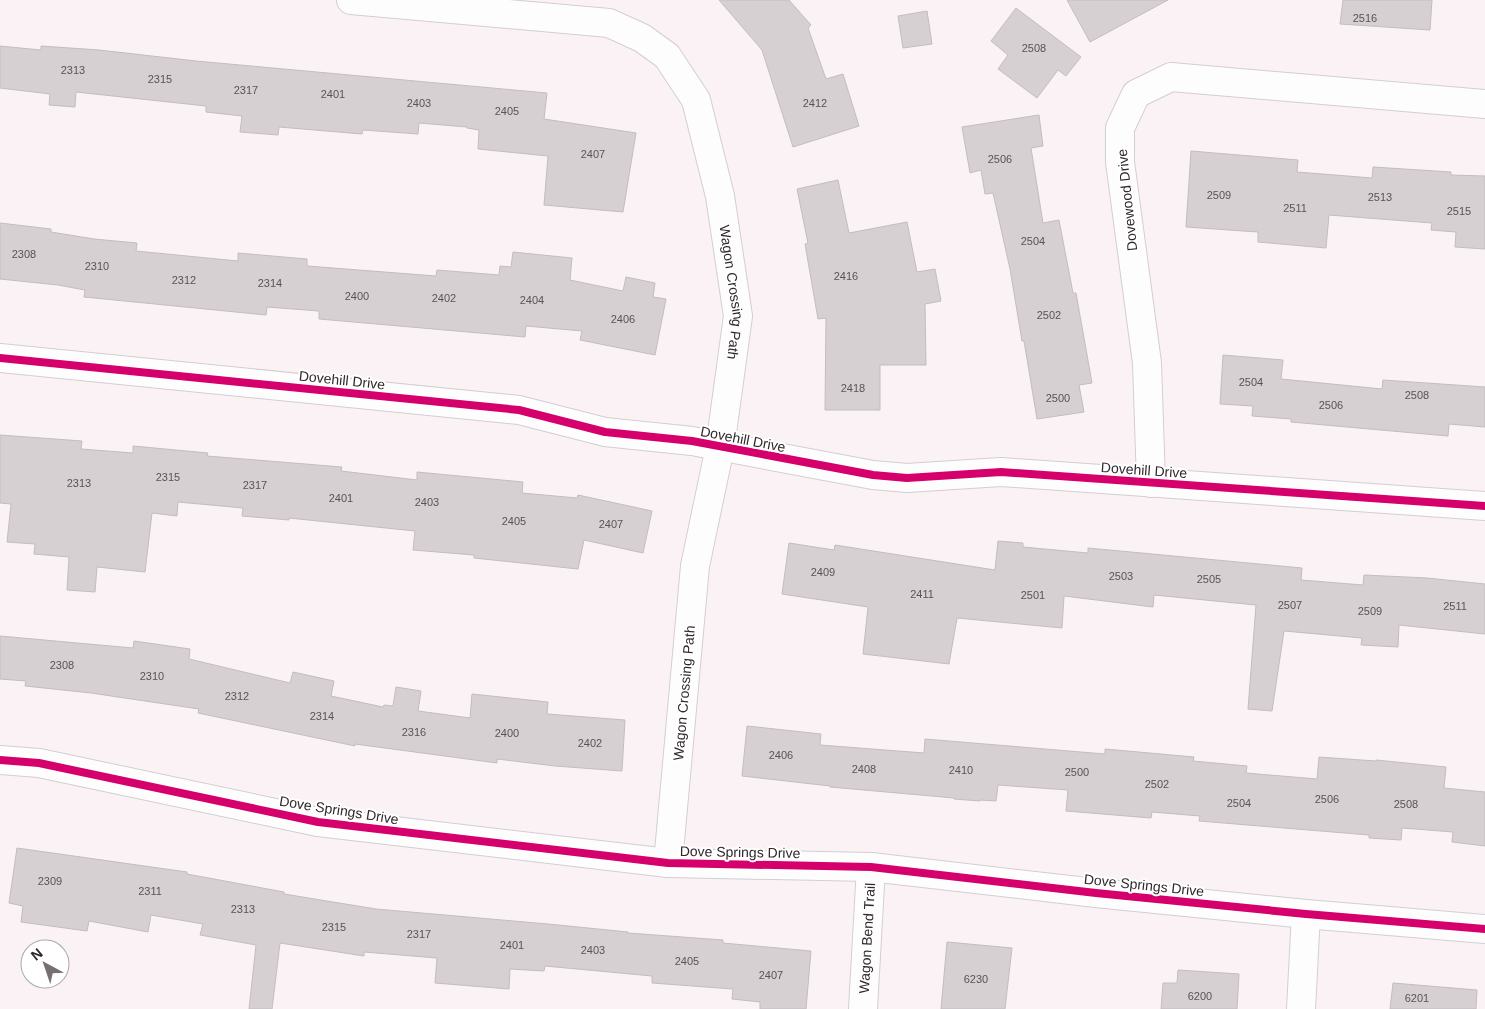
<svg xmlns="http://www.w3.org/2000/svg" width="1485" height="1009" font-family="Helvetica,sans-serif">
<style>
.building{fill:#d6d0d3;stroke:#c3bdc0}
.lines{fill:none;stroke-linecap:round;stroke-linejoin:round}
.street-casing{stroke:#d4ced0;stroke-width:30}
.secondary-casing{stroke:#d4ced0;stroke-width:30}
.street{stroke:#fefdfe;stroke-width:28}
.secondary{stroke:#fefdfe;stroke-width:28}
.cycleway-casing{stroke:#fff;stroke-width:11}
.cycleway{stroke:#d6006c;stroke-width:8}
.labels{text-anchor:middle;stroke-width:4;stroke-linejoin:round;paint-order:stroke}
.number-label{font-size:11px;fill:#5a5355}
.street-label{font-size:14px;fill:#30292b;stroke:#fff}
</style>
<rect width="100%" height="100%" fill="#faf2f5"/>
<path class="building" d="M719,0H789L811,25L808,28L826,79L843,74L859,126L793,147L762,50Z
M1067,0H1168L1090,42Z
M1343,0H1432L1430,30L1340,24Z
M1016,8L1081,57L1066,76L1058,70L1037,98L998,69L1008,55L991,41Z
M927,11L932,44L903,48L898,16Z
M0,46L41,50V46L99,50L196,61L547,93L544,119L636,133L623,212L544,205L548,156L478,149L479,130L467,128V127L419,123L418,134L363,130L362,134L279,127L278,135L240,132L242,116L206,112V106L76,92L75,107L49,105L50,94L0,88Z
M1039,115L1043,146L1031,148L1043,223L1059,220L1073,293H1076L1092,383L1079,385L1084,412L1037,419L1024,341H1022L1010,269L993,193L985,194L981,170L970,173L962,127Z
M1191,151L1298,160L1297,172L1372,178L1373,167L1451,172V175L1485,176V249L1455,247L1456,232L1431,230L1432,223L1329,215L1326,248L1258,242V232L1186,227Z
M838,180L849,233L907,222L917,272L935,269L941,301L925,304L926,365H880V410H825L826,318L818,319L805,244L808,243L797,189Z
M0,223L51,229V232L94,239L137,243L136,251L238,261V253L307,259V266L436,276L437,270L499,275L500,266L511,267L513,252L572,258L570,280L623,291L626,277L655,283L653,297L666,299L655,355L580,340L582,331L526,326L525,337L319,319V311L267,307L266,315L84,297L85,290L58,285L0,279Z
M1223,355L1283,360L1281,379L1382,389L1383,380L1485,387V427L1449,424L1448,436L1291,422V419L1252,416L1253,406L1220,404Z
M0,435L82,441L81,449L133,453V446L208,453L207,456L342,467L341,471L417,480V472L523,482L522,493L577,498L578,495L652,511L643,553L584,540L578,569L474,558V555L413,550L415,531L289,518V520L242,516L243,508L178,502L177,516L152,513L145,572L97,567L95,592L67,590L69,557L34,554L35,544L7,542L11,504L0,503Z
M998,541L1023,543V547L1088,553V548L1302,568L1301,580L1363,585L1364,575L1427,578L1485,584V634L1399,625L1398,647L1361,645L1362,638L1284,631L1272,711L1248,709L1256,605L1154,595L1153,607L1064,596L1062,628L957,618L949,664L863,654L868,607L782,594L789,543L834,550L835,545L995,570Z
M0,636L133,648L134,641L190,649L189,659L290,683L293,672L334,681L331,696L383,707L384,705L393,706L396,687L421,691L418,711L470,718L472,694L548,702L547,714L625,720L622,771L555,766L497,759V763L355,744V746L198,713L199,709L91,693L25,686L26,681L0,679Z
M747,726L821,734L820,745L924,753L925,739L1105,754V749L1194,757L1193,761L1247,766L1246,773L1317,779L1319,757L1376,761V760L1446,767L1444,788L1485,792V846L1452,842L1453,832L1402,828L1401,840L1369,838V835L1199,821L1200,816L1152,812L1151,818L1066,811L1068,790L998,785L996,801L980,800V801L954,799V798L830,787V786L742,776Z
M17,848L187,872V874L284,892V894L376,909L548,924L628,932V933L723,940V943L811,951L806,1009H760V1002L732,999L733,989L652,983V976L545,966L544,971L510,969L509,989L435,983L437,958L364,952V956L280,943L272,1009H249L256,945L200,935L203,924L151,915L148,932L89,921L87,931L21,922L23,906L9,903Z
M947,942L1012,948L1005,1009H941Z
M1178,970L1239,974L1237,1009H1161L1163,983H1177Z
M1393,983L1477,990L1476,1009H1390Z"/>
<g class="lines">
<defs>
<g id="street">
<path id="s1" d="M351,0L609,23L642,38L667,56L696,100L720,196L738,316L720,447L695,566L668,863"/>
<path d="M0,358L519,410L605,432L692,441L873,475L907,478L1001,472L1485,506"/>
<path d="M1151,483L1147,363L1120,162V128L1136,94L1171,77L1485,104"/>
<path id="s2" d="M863,1009L871,867"/>
<path d="M1301,1009L1306,914"/>
</g>
<path id="secondary" d="M0,760L39,763L318,822L668,863L871,867L1096,893L1306,914L1485,929"/>
</defs>
<use href="#street" class="street-casing"/>
<use href="#secondary" class="secondary-casing"/>
<use href="#street" class="street"/>
<use href="#secondary" class="secondary"/>
<defs>
<path id="cycleway" d="M0,358L519,410L605,432L692,441L873,475L907,478L1001,472L1485,506
M0,760L39,763L318,822L668,863L871,867L1096,893L1306,914L1485,929"/>
</defs>
<use href="#cycleway" class="cycleway-casing"/>
<use href="#cycleway" class="cycleway"/>
</g>
<g class="labels">
<g class="number-label">
<text x="1365" y="22">2516</text>
<text x="1034" y="52">2508</text>
<text x="73" y="74">2313</text>
<text x="160" y="83">2315</text>
<text x="246" y="94">2317</text>
<text x="333" y="98">2401</text>
<text x="419" y="107">2403</text>
<text x="815" y="107">2412</text>
<text x="507" y="115">2405</text>
<text x="593" y="158">2407</text>
<text x="1000" y="163">2506</text>
<text x="1219" y="199">2509</text>
<text x="1380" y="201">2513</text>
<text x="1295" y="212">2511</text>
<text x="1459" y="215">2515</text>
<text x="1033" y="245">2504</text>
<text x="24" y="258">2308</text>
<text x="97" y="270">2310</text>
<text x="846" y="280">2416</text>
<text x="184" y="284">2312</text>
<text x="270" y="287">2314</text>
<text x="357" y="300">2400</text>
<text x="444" y="302">2402</text>
<text x="532" y="304">2404</text>
<text x="1049" y="319">2502</text>
<text x="623" y="323">2406</text>
<text x="1251" y="386">2504</text>
<text x="853" y="392">2418</text>
<text x="1417" y="399">2508</text>
<text x="1058" y="402">2500</text>
<text x="1331" y="409">2506</text>
<text x="168" y="481">2315</text>
<text x="79" y="487">2313</text>
<text x="255" y="489">2317</text>
<text x="341" y="502">2401</text>
<text x="427" y="506">2403</text>
<text x="514" y="525">2405</text>
<text x="611" y="528">2407</text>
<text x="823" y="576">2409</text>
<text x="1121" y="580">2503</text>
<text x="1209" y="583">2505</text>
<text x="922" y="598">2411</text>
<text x="1033" y="599">2501</text>
<text x="1290" y="609">2507</text>
<text x="1455" y="610">2511</text>
<text x="1370" y="615">2509</text>
<text x="62" y="669">2308</text>
<text x="152" y="680">2310</text>
<text x="237" y="700">2312</text>
<text x="322" y="720">2314</text>
<text x="414" y="736">2316</text>
<text x="507" y="737">2400</text>
<text x="590" y="747">2402</text>
<text x="781" y="759">2406</text>
<text x="864" y="773">2408</text>
<text x="961" y="774">2410</text>
<text x="1077" y="776">2500</text>
<text x="1157" y="788">2502</text>
<text x="1327" y="803">2506</text>
<text x="1239" y="807">2504</text>
<text x="1406" y="808">2508</text>
<text x="50" y="885">2309</text>
<text x="150" y="895">2311</text>
<text x="243" y="913">2313</text>
<text x="334" y="931">2315</text>
<text x="419" y="938">2317</text>
<text x="512" y="949">2401</text>
<text x="593" y="954">2403</text>
<text x="687" y="965">2405</text>
<text x="771" y="979">2407</text>
<text x="976" y="983">6230</text>
<text x="1200" y="1000">6200</text>
<text x="1417" y="1002">6201</text>
</g>
<g class="street-label">
<text transform="translate(1127 200) rotate(-96)" y="5">Dovewood Drive</text>
<text dy="5" stroke="none"><textPath href="#s1" startOffset="575">Wagon Crossing Path</textPath></text>
<text transform="translate(342 380) rotate(6)" y="5">Dovehill Drive</text>
<text transform="translate(743 439) rotate(11)" y="5">Dovehill Drive</text>
<text transform="translate(1144 470) rotate(4)" y="5">Dovehill Drive</text>
<text transform="translate(684 693) rotate(-85)" y="5">Wagon Crossing Path</text>
<text transform="translate(339 810) rotate(9)" y="5">Dove Springs Drive</text>
<text transform="translate(740 852) rotate(1)" y="5">Dove Springs Drive</text>
<text transform="translate(1144 885) rotate(6)" y="5">Dove Springs Drive</text>
<text dy="5" stroke="none"><textPath href="#s2" startOffset="71">Wagon Bend Trail</textPath></text>
</g>
</g>
<g transform="translate(45 964) rotate(320)"><circle r="24" fill="#ffffff" stroke="#aca9aa"/>
<path d="M0-4L9 19L0 12L-9 19Z" fill="#776f72"/>
<text y="-8" font-size="14" font-weight="bold" text-anchor="middle" fill="#30292b">N</text>
</g>
</svg>
